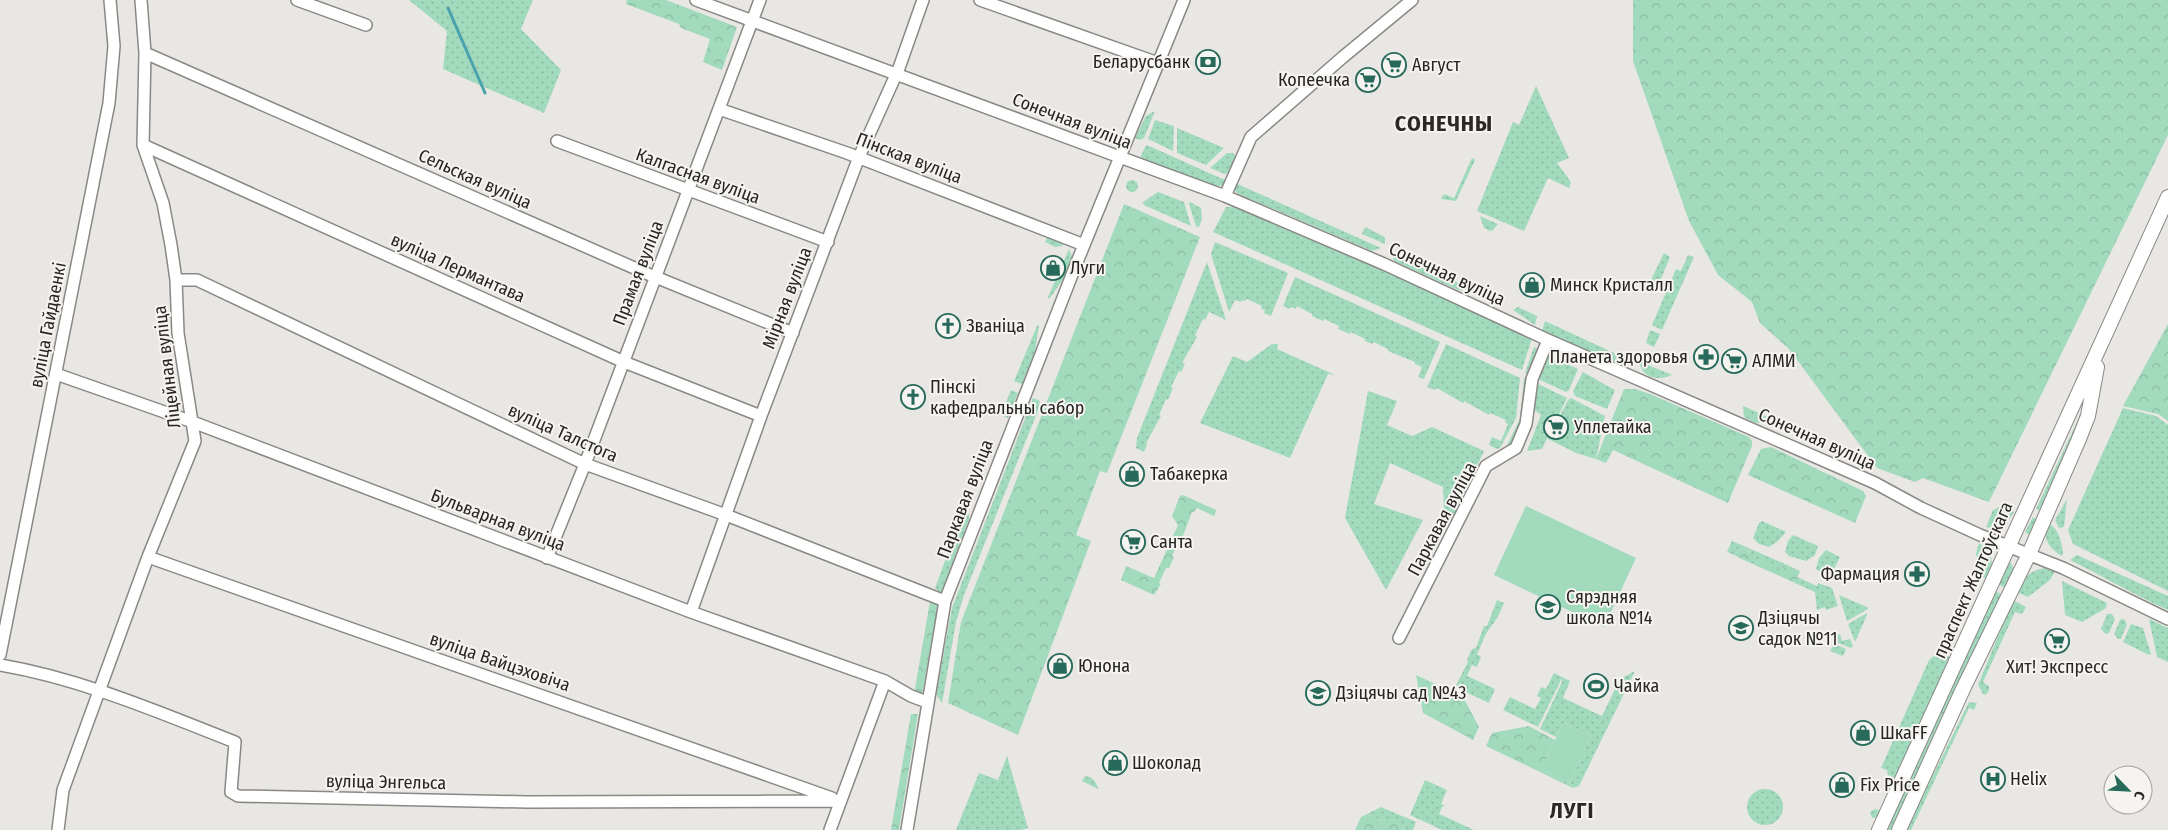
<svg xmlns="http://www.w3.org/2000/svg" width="2168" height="830" font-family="'Fira Sans Condensed',sans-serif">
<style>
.grass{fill:url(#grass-dots)}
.forest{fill:url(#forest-crowns)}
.pitch{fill:#a2dabe}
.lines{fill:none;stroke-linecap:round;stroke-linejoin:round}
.stream{stroke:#49a2ac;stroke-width:3}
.minor-casing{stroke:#8a8884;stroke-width:14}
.major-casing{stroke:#8a8884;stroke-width:16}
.minor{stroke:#fff;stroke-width:11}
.major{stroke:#fff;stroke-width:14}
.labels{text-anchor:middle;stroke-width:4;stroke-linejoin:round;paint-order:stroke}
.poi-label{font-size:18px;fill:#272625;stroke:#f6f4f0;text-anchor:start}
.street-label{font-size:18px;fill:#272625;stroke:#f6f4f0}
.district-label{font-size:22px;font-weight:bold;letter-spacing:1px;fill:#2a2926;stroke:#f6f4f0}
</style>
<defs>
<pattern id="grass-dots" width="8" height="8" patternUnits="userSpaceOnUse" patternTransform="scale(1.25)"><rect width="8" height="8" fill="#a2dabe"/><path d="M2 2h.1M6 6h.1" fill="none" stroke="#8cbba3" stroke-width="1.8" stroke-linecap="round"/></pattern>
<pattern id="forest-crowns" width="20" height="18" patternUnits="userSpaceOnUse" patternTransform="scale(1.25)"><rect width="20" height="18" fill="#a2dabe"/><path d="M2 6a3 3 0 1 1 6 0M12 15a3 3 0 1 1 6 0" fill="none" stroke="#8cbba3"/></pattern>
</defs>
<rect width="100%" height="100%" fill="#e9e7e3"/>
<path class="grass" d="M409,0H533L521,29L561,70L544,113L443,69L447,31Z
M1536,86L1569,158L1557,163L1571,182L1569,188L1548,178L1524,231L1477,211L1513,122L1519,125Z
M1155,111L1144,138L1140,140L1135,138L1146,116Z
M1155,120L1174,126L1173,151L1148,139Z
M1177,128L1224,148L1206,165L1177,153Z
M1146,145L1149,146L1227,181L1226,185L1214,187L1140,158Z
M1227,153H1233L1236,156L1229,172L1225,174L1210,168Z
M1472,158L1475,160L1456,201L1441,199L1444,194L1454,198Z
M1126 186a6 6 0 1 1 12 0a6 6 0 1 1-12 0Z
M1233,182L1381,248L1372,251L1238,194L1232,187Z
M1158,192L1184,202L1191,226L1144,205L1143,202Z
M1190,202L1201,208L1202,219L1199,227L1196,226L1189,204Z
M1226,207H1236L1331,247L1532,338L1522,370L1213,232Z
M1480,216L1498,224L1493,230L1490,231L1484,228Z
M1365,227L1383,236L1385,238V244L1362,234Z
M1048,236L1062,241L1063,246L1055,247L1045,242Z
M1215,242L1288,273L1271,316L1264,313L1265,310L1261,309L1262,306L1247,299L1245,301L1242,300L1241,302L1235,300L1229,312L1211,254Z
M1069,249L1073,259L1062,281L1049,299L1048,297Z
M1392,253L1468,287L1470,291L1458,290L1394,261Z
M1664,253L1670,257L1655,293L1647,288Z
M1688,255L1694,257L1662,330L1652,325L1676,269L1681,271Z
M1207,262L1226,320L1209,312L1205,320L1203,319L1195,335L1197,337L1182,363L1185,364L1181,372L1179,371L1171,387L1173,388L1168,400L1166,399L1159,415L1161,416L1146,443L1147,444L1144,452L1136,448L1137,438Z
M1295,277L1440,342L1424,379L1418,377L1422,367L1415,364V362L1388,351V349L1374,342L1372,344L1365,341V339L1351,332L1350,334L1338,329L1339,326L1324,319L1323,321L1312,316V314L1297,306L1296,309L1291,307L1290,309L1283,306Z
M1518,307L1537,316L1535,325L1513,310Z
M1545,321L1627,359L1626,363L1619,365L1542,331Z
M1039,325L1035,352L1022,384L1014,381L1037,326Z
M1650,330L1660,334L1654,347L1646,343Z
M1272,344H1278L1277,349L1335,375L1328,374L1290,458L1200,423L1233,356L1247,362Z
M1446,344L1520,378L1516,418L1500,448L1497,449L1489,445L1492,437L1501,441L1508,424L1505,422L1506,420L1490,413L1489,415L1464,401L1463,403L1437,388L1435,390L1427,387Z
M1534,347L1540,350L1530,375L1525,373Z
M1549,356L1578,369L1569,390L1566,392L1538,379L1547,357Z
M1639,361L1672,375C1658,381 1642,379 1639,361Z
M1583,372C1594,378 1603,384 1615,390L1607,409L1575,396L1573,391Z
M1524,378L1528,380C1525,408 1524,435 1502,455L1520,419Z
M1534,382L1567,398L1542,449L1527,451L1541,415L1532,408Z
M1011,390L1018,393L1008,418L1001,415Z
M1368,391L1397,401L1387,425L1412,436L1432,427L1484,451L1454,516L1444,511L1443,487L1390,463L1374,504L1423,520L1386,590L1345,518Z
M1033,398L1040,401L1037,413L964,595L956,622L942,703L936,694L952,608Z
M1571,398L1605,416L1596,459L1576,453L1548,439L1568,400Z
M2086,403V413L2041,511L2036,509Z
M1743,406L1768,417C1759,427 1754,422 1744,417Z
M2123,408L2156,416L2168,425V591L2073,544L2068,530Z
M2067,499L2064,527L2059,528L2055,520Z
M2002,506L2014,512C2007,524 2000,530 1986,527L1993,510Z
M963,512L969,514V520L941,593L935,588Z
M2033,517L2037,520L2030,535L2025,532Z
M1762,521L1786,532L1778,541L1769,547L1759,544L1753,538L1759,523Z
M2048,523C2060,530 2061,541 2063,553L2062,556C2048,548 2042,538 2048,523Z
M1793,535L1818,546L1815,555L1806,561L1789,556L1785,552L1788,541Z
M1732,541L1785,564L1780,568L1770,563L1758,560L1753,564L1748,562L1750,552L1746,548L1738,551L1734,555L1727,552Z
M1979,543C1994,553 1994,564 1988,579L1982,577L1976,554Z
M1826,550L1840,557L1831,575L1824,574L1816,569L1819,558Z
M2077,555L2168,596V610C2134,595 2103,576 2070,560Z
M2011,563L2014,569L2006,588L1997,584L2006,564Z
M2045,568L2055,571L2050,580L2028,597L2017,592C2024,578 2028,571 2045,568Z
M1797,577L1817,586L1818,583L1832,588L1838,606L1826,610L1825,607L1817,610L1815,592L1795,583Z
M2062,581L2107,603L2106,608L2082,622L2065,615Z
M1995,591L2003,595L1897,830H1886Z
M1839,595L1867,607L1868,609L1847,621Z
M1497,600L1504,603C1500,614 1495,622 1489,629C1484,636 1481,647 1477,654L1481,657L1477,667L1472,665L1467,676L1495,689L1489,703L1459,689L1456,685L1468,662L1467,660L1472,649L1476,648L1484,626H1487Z
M2013,600L2026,607L2022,614L2015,612L1983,682L1989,686V690L1986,695L1983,694L1978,685Z
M1867,613V615L1855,642L1848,624Z
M2107,614H2112L2115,619L2109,633L2106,634L2101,629Z
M2124,619L2127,624L2121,639H2118L2114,634L2120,620Z
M2149,619L2168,628V662L2157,657Z
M2131,624L2143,628L2151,654L2149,655L2123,642Z
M1840,634L1842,641L1850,639L1853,646L1851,648L1836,642L1835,636Z
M1834,644L1846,649L1843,656L1830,651Z
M1944,653L1952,659L1880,817L1872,818L1870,812L1875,809L1881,811L1895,778L1888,775L1887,770L1881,768L1929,660L1936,654Z
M1635,671L1579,786L1573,788L1569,783L1591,736L1563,723L1556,737L1540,729L1562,682V678L1538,727L1503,710L1510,697L1535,709L1541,698L1537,696L1541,687L1546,689L1554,673L1570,681L1563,698L1602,716L1620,679Z
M1969,702L1977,703L1974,710L1969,708L1911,830H1906Z
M1007,756L1028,828L1021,830H956L979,773L998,780Z
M1085,776C1093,777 1096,781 1098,789L1082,781Z
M1425,780L1447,790L1441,804L1445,806L1442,807L1439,814L1474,830H1442L1410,815Z
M1747 807a18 18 0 1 1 36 0a18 18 0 1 1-36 0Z
M1381,807L1416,822L1413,830H1404L1403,824C1395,819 1392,818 1384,822L1367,814Z"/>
<path class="forest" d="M627,0H666L737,27L722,70L703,62L710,39L681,28L679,24L626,4Z
M1633,0H2168V135L1989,502L1923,478L1915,482L1877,468L1789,349L1760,323L1752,302L1718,275L1689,221L1633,61Z
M1124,204L1200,237L1107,473L1100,471L1076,535L1091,541L1018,735L948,703L961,622Z
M2168,324V421L2158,414L2123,406Z
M1624,389H1635L1650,394L1749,437L1752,441V446L1728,503L1613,450L1606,463L1596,459Z
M1771,447L1863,491L1866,496L1855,523L1748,475L1761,449Z
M1183,495L1216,510L1214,516L1197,508L1194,512H1192L1181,541L1179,540L1172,556L1174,557L1169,568H1166L1159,583L1161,584L1154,595L1121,580L1126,566L1154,578L1178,525L1172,516L1180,496Z
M1746,548L1751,555L1748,562L1734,555L1738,551Z
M1758,560L1767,561L1780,568L1785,564L1800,571L1795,583L1753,564Z
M930,602H936L938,606L922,695L914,694Z
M1416,675L1463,697L1479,727L1473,740L1423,713Z
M911,714H918L899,830H891Z
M1529,726L1555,740L1541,770L1569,783L1573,788L1486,746L1492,733Z
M1367,814L1384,822C1391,817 1396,819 1403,824L1404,830H1355L1361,817Z"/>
<path class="pitch" d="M1526,506L1636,558L1604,627L1494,575Z
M1563,723L1591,736L1569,783L1541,770Z"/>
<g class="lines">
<path class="stream" d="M448,8L485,93"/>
<defs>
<path id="minor" d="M297,0L366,25
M696,0L1225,196L1384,264L1548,340L1875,483L1921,508L1980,535L2063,568L2168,619
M980,0L1158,63
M145,53L648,274L793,333
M719,109L847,153L1084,245
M557,141L828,242
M143,145L624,362L761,416
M1225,196L1251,137L1343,57L1412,0
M176,280H197L585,464L726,515L945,601
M56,374L190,421L691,612L885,681L911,696L927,702
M148,557L832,798
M547,558L585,464L760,0
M691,612L761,416L859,157L899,68L923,0
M1399,638L1486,466L1516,448L1526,424L1532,379L1548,340
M0,655L109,103L114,46L110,0
M0,665C82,679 158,712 235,742L231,792L238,796L527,802L840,801
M58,830L63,790L148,557L195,441L178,333L176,280L171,245L163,203L143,145L145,53L141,0
M830,830L885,681
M907,830L945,601L1075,267L1184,0"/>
<path id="major" d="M1879,830L2168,197
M1899,830L1963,689L2029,554L2079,439L2088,416L2097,367"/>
</defs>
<use href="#minor" class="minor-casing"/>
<use href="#major" class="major-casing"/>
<use href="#minor" class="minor"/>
<use href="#major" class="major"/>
</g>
<defs>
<symbol id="bank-ring" viewBox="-11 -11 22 22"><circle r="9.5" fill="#f6f4f0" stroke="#276a5b" stroke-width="1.5"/><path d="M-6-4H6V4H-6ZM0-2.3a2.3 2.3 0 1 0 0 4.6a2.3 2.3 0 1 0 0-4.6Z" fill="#276a5b"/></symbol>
<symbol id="supermarket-ring" viewBox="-11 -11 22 22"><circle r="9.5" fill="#f6f4f0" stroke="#276a5b" stroke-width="1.5"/><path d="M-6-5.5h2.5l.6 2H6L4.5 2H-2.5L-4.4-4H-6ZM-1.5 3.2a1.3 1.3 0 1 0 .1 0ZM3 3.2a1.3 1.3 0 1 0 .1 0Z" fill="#276a5b"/></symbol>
<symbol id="shop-ring" viewBox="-11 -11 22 22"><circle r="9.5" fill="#f6f4f0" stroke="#276a5b" stroke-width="1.5"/><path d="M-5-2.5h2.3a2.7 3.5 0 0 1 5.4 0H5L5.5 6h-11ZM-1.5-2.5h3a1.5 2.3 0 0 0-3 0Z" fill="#276a5b"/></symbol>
<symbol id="church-ring" viewBox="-11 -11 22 22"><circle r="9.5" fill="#f6f4f0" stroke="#276a5b" stroke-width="1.5"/><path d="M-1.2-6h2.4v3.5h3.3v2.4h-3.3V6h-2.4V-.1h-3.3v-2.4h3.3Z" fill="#276a5b"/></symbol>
<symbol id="pharmacy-ring" viewBox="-11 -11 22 22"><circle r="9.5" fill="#f6f4f0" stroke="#276a5b" stroke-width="1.5"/><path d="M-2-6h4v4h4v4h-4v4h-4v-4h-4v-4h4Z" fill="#276a5b"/></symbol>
<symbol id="school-ring" viewBox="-11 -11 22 22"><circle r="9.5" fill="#f6f4f0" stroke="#276a5b" stroke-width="1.5"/><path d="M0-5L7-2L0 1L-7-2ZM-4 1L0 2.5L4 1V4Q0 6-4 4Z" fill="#276a5b"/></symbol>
<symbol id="stadium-ring" viewBox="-11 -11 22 22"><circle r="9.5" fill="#f6f4f0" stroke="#276a5b" stroke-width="1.5"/><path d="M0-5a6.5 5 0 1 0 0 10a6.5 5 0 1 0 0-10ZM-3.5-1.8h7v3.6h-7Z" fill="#276a5b"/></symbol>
<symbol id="hospital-ring" viewBox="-11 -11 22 22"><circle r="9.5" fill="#f6f4f0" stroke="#276a5b" stroke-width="1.5"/><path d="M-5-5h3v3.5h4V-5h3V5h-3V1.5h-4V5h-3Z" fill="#276a5b"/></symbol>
</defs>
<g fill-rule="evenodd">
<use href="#bank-ring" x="1194" y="48" width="28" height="28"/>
<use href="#supermarket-ring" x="1380" y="51" width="28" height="28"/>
<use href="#supermarket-ring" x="1354" y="66" width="28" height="28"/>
<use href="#shop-ring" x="1039" y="254" width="28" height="28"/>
<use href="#shop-ring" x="1518" y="271" width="28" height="28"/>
<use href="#church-ring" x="934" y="312" width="28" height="28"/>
<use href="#pharmacy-ring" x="1692" y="343" width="28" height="28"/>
<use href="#supermarket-ring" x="1720" y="347" width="28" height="28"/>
<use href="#church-ring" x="899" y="383" width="28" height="28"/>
<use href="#supermarket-ring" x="1542" y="413" width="28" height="28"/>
<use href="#shop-ring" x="1118" y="460" width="28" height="28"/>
<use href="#supermarket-ring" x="1119" y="528" width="28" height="28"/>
<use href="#pharmacy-ring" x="1903" y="560" width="28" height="28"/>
<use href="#school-ring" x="1534" y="593" width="28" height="28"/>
<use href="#school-ring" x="1727" y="614" width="28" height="28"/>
<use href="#supermarket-ring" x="2043" y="627" width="28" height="28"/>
<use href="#shop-ring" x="1046" y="652" width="28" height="28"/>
<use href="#stadium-ring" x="1582" y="672" width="28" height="28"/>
<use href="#school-ring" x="1304" y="679" width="28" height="28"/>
<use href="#shop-ring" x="1849" y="719" width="28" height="28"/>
<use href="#shop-ring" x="1101" y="749" width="28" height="28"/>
<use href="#hospital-ring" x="1979" y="765" width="28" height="28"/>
<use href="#shop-ring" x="1828" y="771" width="28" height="28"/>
</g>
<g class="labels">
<g class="poi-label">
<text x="1190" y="68" text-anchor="end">Беларусбанк</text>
<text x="1412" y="71">Август</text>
<text x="1350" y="86" text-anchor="end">Копеечка</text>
<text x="1070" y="274">Луги</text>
<text x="1550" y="291">Минск Кристалл</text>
<text x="966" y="332">Званіца</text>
<text x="1688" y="363" text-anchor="end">Планета здоровья</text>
<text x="1752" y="367">АЛМИ</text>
<text x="930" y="393">Пінскі<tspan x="930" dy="21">кафедральны сабор</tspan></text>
<text x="1574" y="433">Уплетайка</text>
<text x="1150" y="480">Табакерка</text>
<text x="1150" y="548">Санта</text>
<text x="1900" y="580" text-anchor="end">Фармация</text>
<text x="1566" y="603">Сярэдняя<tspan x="1566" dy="21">школа №14</tspan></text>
<text x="1758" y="624">Дзіцячы<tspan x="1758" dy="21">садок №11</tspan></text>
<text x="1078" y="672">Юнона</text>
<text x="2057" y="673" text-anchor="middle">Хит! Экспресс</text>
<text x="1614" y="692">Чайка</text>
<text x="1336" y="699">Дзіцячы сад №43</text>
<text x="1880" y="739">ШкаFF</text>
<text x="1132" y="769">Шоколад</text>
<text x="2010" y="785">Helix</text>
<text x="1860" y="791">Fix Price</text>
</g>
<g class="street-label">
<text transform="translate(1072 121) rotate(21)" y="6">Сонечная вуліца</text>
<text transform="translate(909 158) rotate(21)" y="6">Пінская вуліца</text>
<text transform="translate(698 176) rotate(20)" y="6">Калгасная вуліца</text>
<text transform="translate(475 179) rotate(24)" y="6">Сельская вуліца</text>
<text transform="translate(458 268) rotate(24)" y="6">вуліца Лермантава</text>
<text transform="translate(638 273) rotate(-69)" y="6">Прамая вуліца</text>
<text transform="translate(1447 274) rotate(25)" y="6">Сонечная вуліца</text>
<text transform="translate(787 298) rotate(-69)" y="6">Мірная вуліца</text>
<text transform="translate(48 325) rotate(-79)" y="6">вуліца Гайдаенкі</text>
<text transform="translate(167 367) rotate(-97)" y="6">Ліцейная вуліца</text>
<text transform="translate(563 433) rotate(24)" y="6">вуліца Талстога</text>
<text transform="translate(1817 439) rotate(24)" y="6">Сонечная вуліца</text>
<text transform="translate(965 499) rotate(-69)" y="6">Паркавая вуліца</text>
<text transform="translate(1442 519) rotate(-62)" y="6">Паркавая вуліца</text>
<text transform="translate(498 520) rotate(21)" y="6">Бульварная вуліца</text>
<text transform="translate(1973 580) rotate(-66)" y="6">праспект Жалтоўскага</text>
<text transform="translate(500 662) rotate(19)" y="6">вуліца Вайцэховіча</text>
<text transform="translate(386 782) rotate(1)" y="6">вуліца Энгельса</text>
</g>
<g class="district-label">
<text x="1444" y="131">СОНЕЧНЫ</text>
<text x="1572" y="818">ЛУГІ</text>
</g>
</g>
<g transform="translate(2128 790) rotate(114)"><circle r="24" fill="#f6f4f0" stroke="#a3a29f"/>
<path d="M0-4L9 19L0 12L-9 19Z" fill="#276a5b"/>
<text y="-8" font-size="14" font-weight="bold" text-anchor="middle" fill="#272625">С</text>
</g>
</svg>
